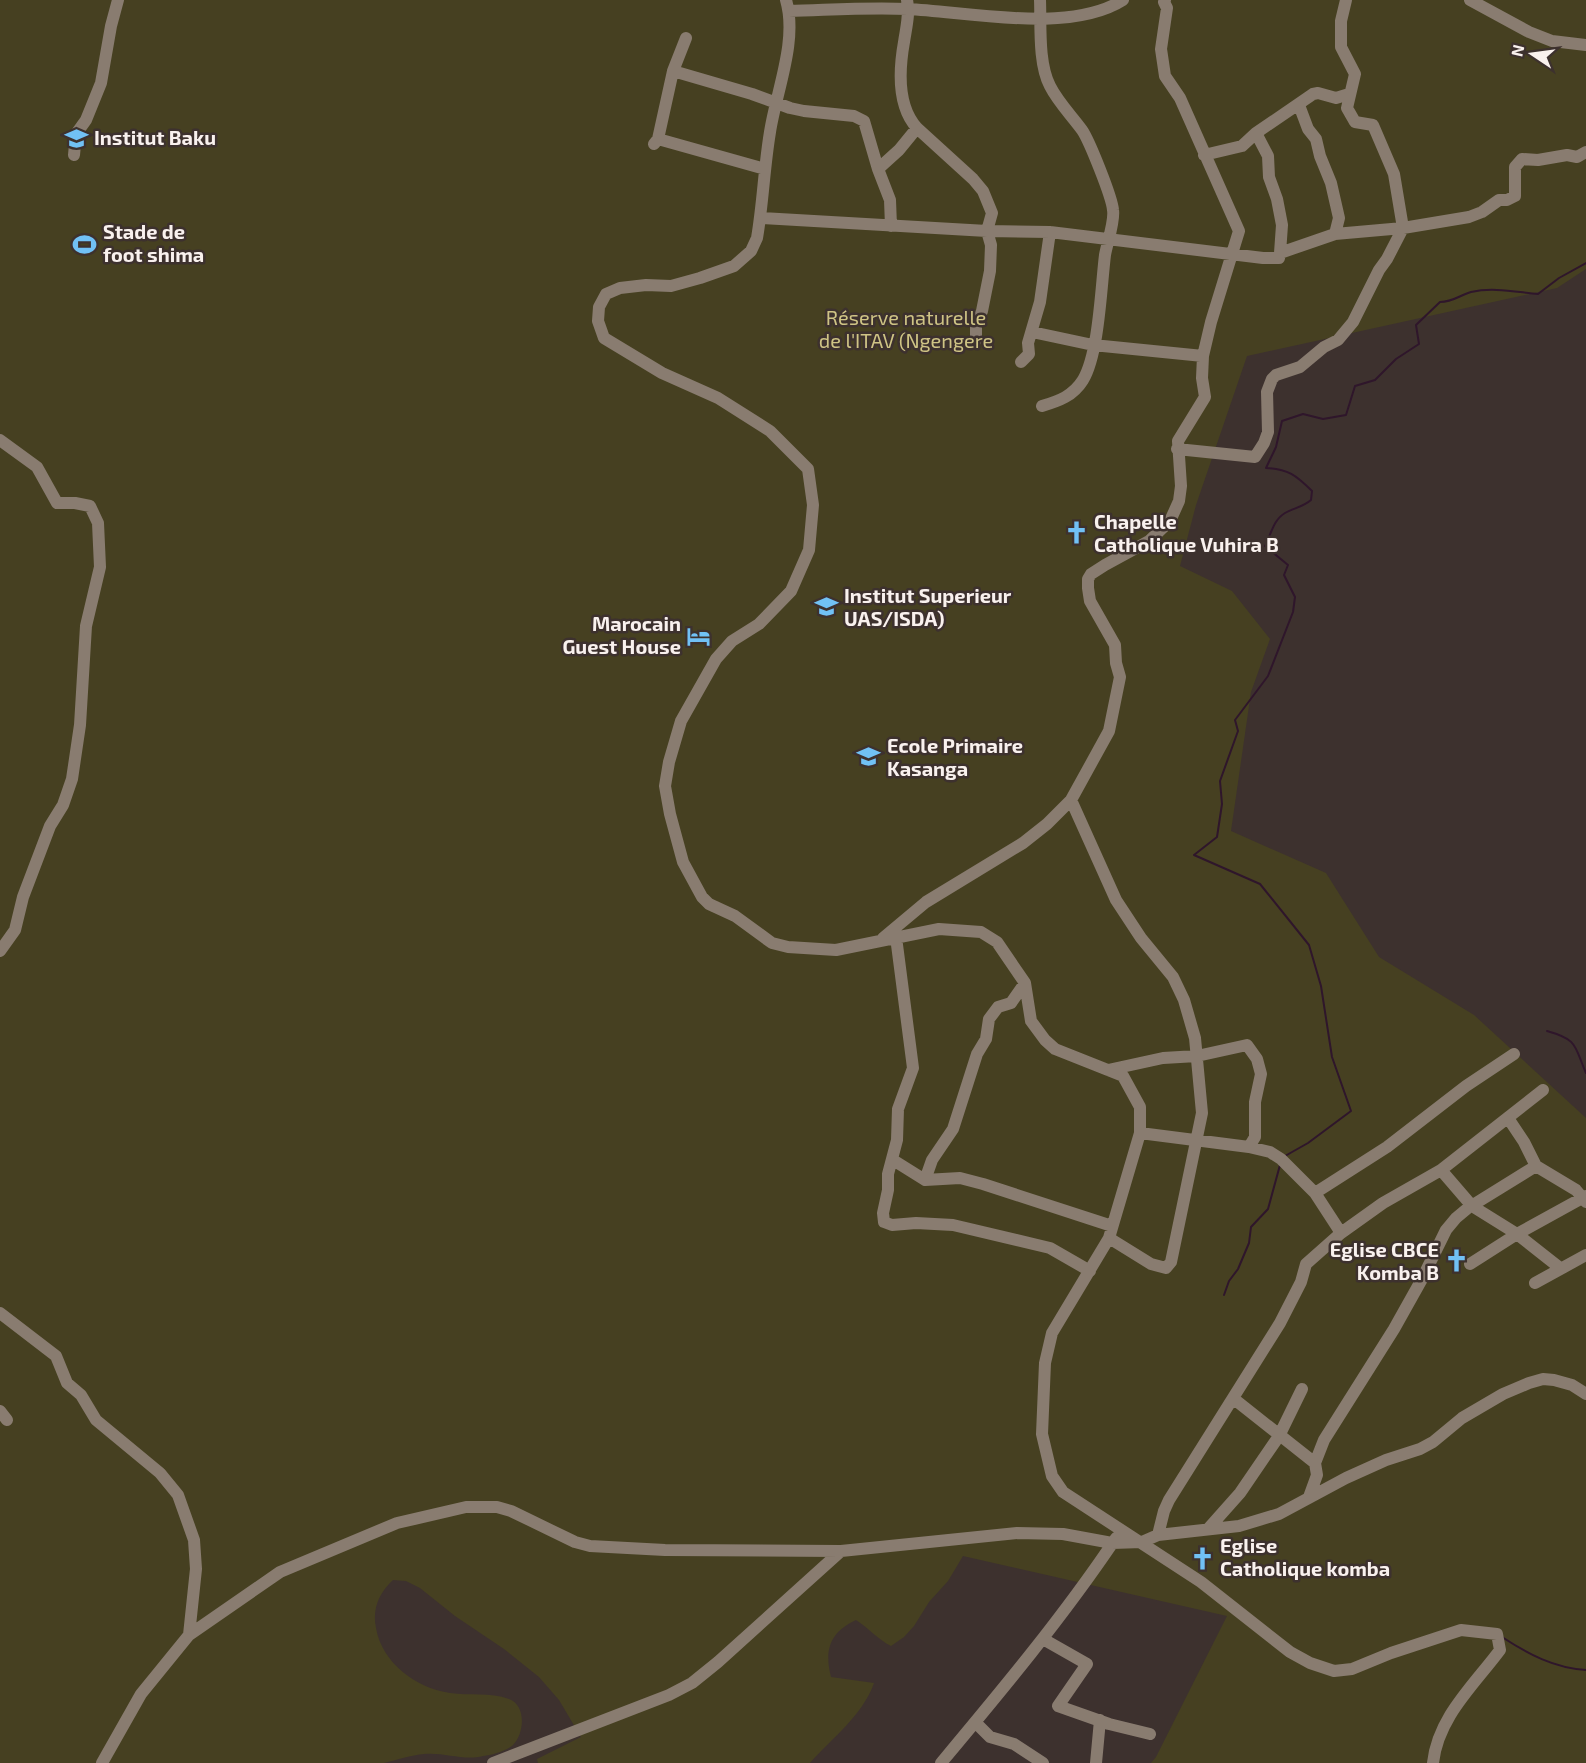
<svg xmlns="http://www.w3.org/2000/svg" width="1586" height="1763" font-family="'Exo 2',sans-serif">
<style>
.green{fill:#464021}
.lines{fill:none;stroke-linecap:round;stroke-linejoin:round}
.stream{stroke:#2f162b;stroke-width:2}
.minor{stroke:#897c70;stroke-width:12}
.labels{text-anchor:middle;stroke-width:5;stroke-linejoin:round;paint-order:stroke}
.poi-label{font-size:20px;font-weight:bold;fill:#f9f1ee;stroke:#3d312e;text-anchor:start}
.park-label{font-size:20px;fill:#cfc485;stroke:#3d312e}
</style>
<rect width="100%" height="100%" fill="#3d312e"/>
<path class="green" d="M0,0H1586V269L1557,288L1247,356L1196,505L1180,566L1232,591L1270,639L1251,692L1231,831L1326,873L1379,957L1474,1015L1586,1118V1763H1151L1156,1757L1227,1616L963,1556L948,1581L929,1602L914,1626L904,1637L891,1646C877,1639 869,1628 856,1620C830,1632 824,1650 831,1677L874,1683C863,1715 832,1738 810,1763H538L537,1759L581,1737L559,1700L539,1677L504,1649L455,1616L420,1588L406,1581L393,1580C379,1593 372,1609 376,1628C382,1663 416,1688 450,1693C468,1696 490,1692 509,1699C527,1706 524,1734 513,1745C506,1751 492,1755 483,1756C464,1761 444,1752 424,1754C411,1755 397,1760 384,1763H0Z"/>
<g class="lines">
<path class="stream" d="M1194,855L1217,837L1222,804L1220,781L1238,731L1235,720L1268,676L1293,612L1295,597L1284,575L1288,565L1265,546C1271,535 1273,520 1285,513C1294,508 1303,507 1311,500L1312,491C1296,475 1288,469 1266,468L1276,447L1282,421L1303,414L1323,419L1346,415L1355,386L1375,380L1396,359L1419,344L1416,325L1440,302C1453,302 1460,295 1471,292C1493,287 1516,292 1538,294L1559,278L1586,263
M1194,855L1260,884L1309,945L1321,986L1332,1057L1351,1111L1308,1143L1285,1156
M1547,1031C1579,1040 1574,1046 1586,1073
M1224,1295L1229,1281L1238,1269L1249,1243L1251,1227L1268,1209L1280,1165
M1502,1637C1528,1654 1554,1668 1586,1670"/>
<path class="minor" d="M786,0C798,41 776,92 770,132C764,168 763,203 757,238L751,251L734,266L700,278L671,286L646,285L620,288L606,294L599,307L598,321L604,338L662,373L718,398L770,431L808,469L813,505L809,550L791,591L759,624L732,641L716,659L681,721L669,762L665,786L670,814L683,862L702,897L709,904L735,916L772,943L788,947L836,950L939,929L981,932L997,942L1025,983L1031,1021L1045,1040L1055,1049L1123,1076L1140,1107V1133L1109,1238L1052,1333L1045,1363L1042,1434L1052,1476L1063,1492L1201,1582L1290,1652L1310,1663L1334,1671L1352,1669L1391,1653L1461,1630L1497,1634L1500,1650C1474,1685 1438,1717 1433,1763
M907,0C910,14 906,28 904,42C899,70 897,106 917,128L973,179L983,191L992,213L987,231L991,245L990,271L982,311L976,326V340
M1040,0C1041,25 1038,63 1050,86C1058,102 1071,115 1082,130C1089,140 1112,197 1113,210C1115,221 1107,243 1105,255C1101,287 1099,353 1083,380C1073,396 1059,401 1042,406
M1470,0L1529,32L1552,41L1586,45
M789,11C829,10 868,7 908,9C969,12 1070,34 1123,0
M673,71L752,94L790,108L804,111L854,116L864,121L878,169L890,200L891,226
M1299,105L1308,129L1316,139L1320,156L1331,183L1339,218L1335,234
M1256,133L1268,156L1269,177L1277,199L1282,225L1280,253
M658,139L765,169
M654,144L658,139L673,71L686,38
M74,155L76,134L86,120L101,83L111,26L118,0
M1204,155L1242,146L1256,133L1313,94L1318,93L1336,98L1349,94
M878,169L899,150L917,128
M761,218L987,231L1050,232L1263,258H1279L1280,253L1335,234L1403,228L1469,217L1482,212L1499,200H1507L1515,196V167L1522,159L1538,160L1567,155L1577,157L1586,152
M1032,332L1093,345L1203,356
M1021,362L1029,354L1028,343L1040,302L1050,232
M0,440L37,467L57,503H75L90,506L98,523L100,567L86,626L80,725L72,779L63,805L50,826L23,897L15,930L0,951
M1177,449L1255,457L1264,443L1268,432L1267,392L1272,379L1276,375L1300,367L1324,347L1338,340L1353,322L1379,270L1387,259L1403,228L1394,174L1373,125L1355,122L1347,108L1355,74L1341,47V21L1346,0
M1071,800L1116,900L1141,938L1173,977L1184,1000L1195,1038L1202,1113L1171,1262L1166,1268L1151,1264L1109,1238
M896,937L913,1068L898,1109L897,1140L888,1174V1190L883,1213L884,1222L892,1225L916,1223L953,1225L1050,1248L1090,1271
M883,938L926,902L1023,843L1047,824L1071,800L1109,731L1120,677L1116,663L1115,645L1090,601L1088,588V579L1091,574L1105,565L1149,541L1170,521L1179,501L1181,486L1178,441L1205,397L1202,378L1203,356L1211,322L1239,231L1180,98L1165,76L1161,49L1167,8L1164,2L1165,0
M1108,1070L1163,1058L1197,1056L1247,1045L1257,1059L1261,1074L1255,1102V1137L1249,1147
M1508,1118L1524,1142L1536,1166L1576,1190L1586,1202
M1140,1133L1249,1147L1270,1152L1281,1159L1315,1193L1341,1233
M893,1160L925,1180L960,1178L983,1184L1112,1226
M1441,1170L1472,1206L1517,1234L1560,1268
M925,1180L932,1160L953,1129L977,1054L986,1039L989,1019L998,1007L1011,1003L1025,983
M1315,1193L1387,1147L1466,1086L1514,1054
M1470,1264L1517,1234L1586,1196
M1535,1283L1586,1255
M0,1313L56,1356L67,1383L81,1395L96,1420L160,1473L178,1495L194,1540L196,1569L189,1635
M1234,1399L1315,1463
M0,1411L7,1420
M1309,1497L1317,1475L1315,1463L1324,1440L1394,1329L1422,1279L1446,1230L1456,1218L1468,1208L1536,1166
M1208,1529L1240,1493L1279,1436L1302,1389
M1158,1535L1164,1511L1169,1500L1280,1323L1301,1282L1306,1264L1341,1233L1383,1203L1441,1170L1543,1090
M1043,1639L1087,1664L1058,1706L1109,1724L1150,1734
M976,1723L990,1737L1014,1744L1043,1763
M102,1763L141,1694L189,1635L280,1572L397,1523L466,1507H497L511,1511L575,1542L590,1546L665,1550L841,1551L1017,1533L1063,1534L1112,1543L1142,1542L1158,1535L1239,1526L1279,1514L1346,1478L1386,1460L1420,1449L1433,1442L1462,1418L1503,1394L1529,1383L1543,1379L1554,1380L1572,1385L1586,1394
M493,1763L669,1695L692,1683L718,1662L841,1551
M941,1763C1002,1690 1063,1617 1116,1538
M1096,1763L1100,1720"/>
</g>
<defs>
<symbol id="school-bare" viewBox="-9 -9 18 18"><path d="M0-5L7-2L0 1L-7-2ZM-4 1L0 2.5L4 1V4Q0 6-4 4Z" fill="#71c1f5" stroke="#3d312e" stroke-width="2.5" paint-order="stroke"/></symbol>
<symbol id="stadium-bare" viewBox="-9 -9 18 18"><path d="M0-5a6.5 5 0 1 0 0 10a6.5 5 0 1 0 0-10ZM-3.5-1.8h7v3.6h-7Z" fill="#71c1f5" stroke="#3d312e" stroke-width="2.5" paint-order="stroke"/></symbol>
<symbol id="church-bare" viewBox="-9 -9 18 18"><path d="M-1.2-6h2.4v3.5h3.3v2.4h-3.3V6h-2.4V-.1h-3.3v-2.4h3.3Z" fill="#71c1f5" stroke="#3d312e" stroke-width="2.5" paint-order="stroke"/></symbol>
<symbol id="university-bare" viewBox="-9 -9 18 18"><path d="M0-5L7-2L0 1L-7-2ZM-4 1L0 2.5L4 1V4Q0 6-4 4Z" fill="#71c1f5" stroke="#3d312e" stroke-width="2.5" paint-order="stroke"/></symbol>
<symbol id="hotel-bare" viewBox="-9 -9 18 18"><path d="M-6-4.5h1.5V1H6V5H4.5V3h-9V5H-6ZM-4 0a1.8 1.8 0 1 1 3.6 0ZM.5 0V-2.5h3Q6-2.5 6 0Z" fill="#71c1f5" stroke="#3d312e" stroke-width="2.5" paint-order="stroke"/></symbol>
</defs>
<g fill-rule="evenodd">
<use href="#school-bare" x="60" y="122" width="33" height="33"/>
<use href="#stadium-bare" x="68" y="228" width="33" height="33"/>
<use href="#church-bare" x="1060" y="516" width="33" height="33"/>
<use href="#university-bare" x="810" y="590" width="33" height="33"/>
<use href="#hotel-bare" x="682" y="620" width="33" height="33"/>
<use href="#school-bare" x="852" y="740" width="33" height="33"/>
<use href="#church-bare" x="1440" y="1244" width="33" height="33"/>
<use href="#church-bare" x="1186" y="1542" width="33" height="33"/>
</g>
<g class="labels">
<g class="poi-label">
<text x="94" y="145">Institut Baku</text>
<text x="103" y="239">Stade de<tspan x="103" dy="23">foot shima</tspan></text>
<text x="1094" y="529">Chapelle<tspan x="1094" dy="23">Catholique Vuhira B</tspan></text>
<text x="844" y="603">Institut Superieur<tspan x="844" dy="23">UAS/ISDA)</tspan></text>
<text x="681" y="631" text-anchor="end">Marocain<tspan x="681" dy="23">Guest House</tspan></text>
<text x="887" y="753">Ecole Primaire<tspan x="887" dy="23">Kasanga</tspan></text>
<text x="1439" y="1257" text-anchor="end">Eglise CBCE<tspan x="1439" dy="23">Komba B</tspan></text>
<text x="1220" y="1553">Eglise<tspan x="1220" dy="23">Catholique komba</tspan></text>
</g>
<g class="park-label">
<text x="906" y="325">Réserve naturelle<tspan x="906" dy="23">de l'ITAV (Ngengere</tspan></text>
</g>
</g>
<g transform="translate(1532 54) rotate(283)" stroke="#3d312e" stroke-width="4.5" paint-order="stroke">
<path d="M0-4.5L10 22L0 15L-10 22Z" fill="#f9f1ee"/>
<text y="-9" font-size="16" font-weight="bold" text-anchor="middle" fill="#f9f1ee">N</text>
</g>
</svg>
